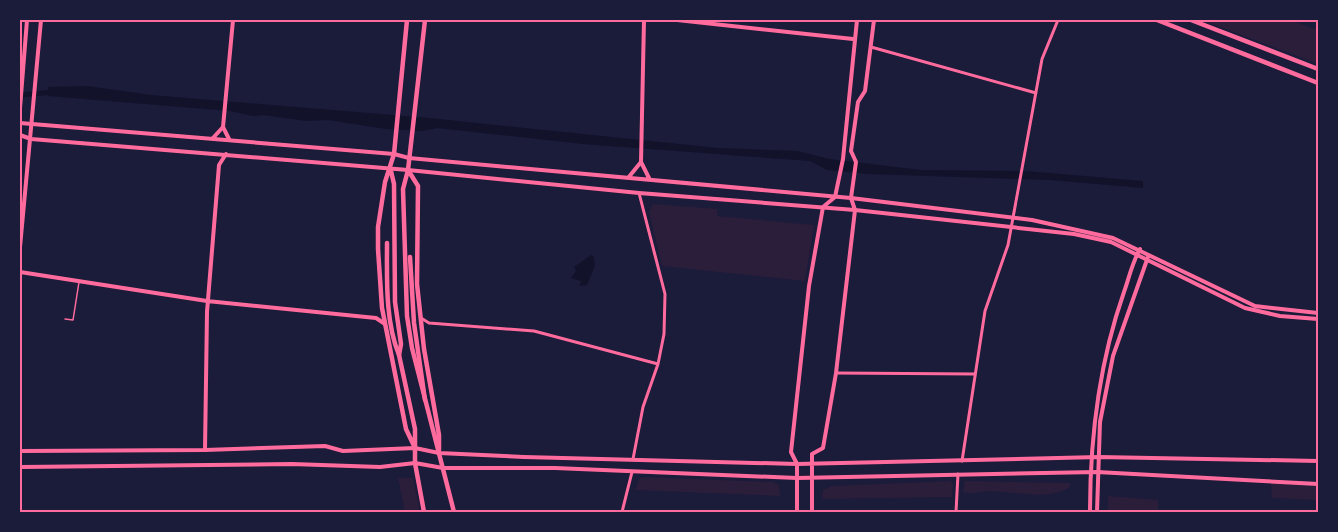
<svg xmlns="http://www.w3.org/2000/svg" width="1338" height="532" font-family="'Noto Sans',sans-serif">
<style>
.green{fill:#2a1e3b}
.water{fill:#12122b}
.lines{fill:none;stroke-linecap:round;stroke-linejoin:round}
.canal{stroke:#12122b;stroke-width:5}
.service{stroke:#ff6b9d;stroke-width:1.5}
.minor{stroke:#ff6b9d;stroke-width:3}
.tertiary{stroke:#ff6b9d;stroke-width:4}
.secondary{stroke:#ff6b9d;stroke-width:4}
.primary{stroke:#ff6b9d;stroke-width:4.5}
.trunk{stroke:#ff6b9d;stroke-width:4.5}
.neatline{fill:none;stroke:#ff6b9d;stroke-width:2}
</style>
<rect width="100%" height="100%" fill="#1b1b3a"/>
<path class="green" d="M1202,20H1289L1318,30V64Z
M653,204L717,209V216L814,225L805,281L662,266L649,212Z
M647,477L773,482L779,485L780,496L635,490L640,478Z
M398,478H413L420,512H405Z
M950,481L953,484L952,497L822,499L823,490L832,486Z
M965,481L1070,483V487C1047,501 1017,492 991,491C981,491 973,495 963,492Z
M1271,483L1318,485V500L1272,498Z
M1108,496L1158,500V512H1108Z"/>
<path class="water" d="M87,86L151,95L429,118L718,148L798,151L829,159L921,170L1026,171L1143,181V188L1050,180L869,174L827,170L810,161L583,144L437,128L423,131L386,129L328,120L306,121L264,115L253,116L230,111L48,96V87Z
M591,255L594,257L595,266L587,285L580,286L581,281L571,278L576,271L574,267Z"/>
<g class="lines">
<path class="canal" d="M20,95L54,92"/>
<path class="service" d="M65,319L73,320L79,282"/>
<path class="minor" d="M871,47L1036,93
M421,318L429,323L534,331L658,364
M836,373L974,374
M633,459L643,407L658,364L664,334L665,294L639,193
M962,461L985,311L1008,245L1042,59L1058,20
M622,512L632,472
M956,512L958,474"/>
<path class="tertiary" d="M644,20L641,162L650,180
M677,20L853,39
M20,123L394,154L409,158L851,198L1032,220L1113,238L1255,306L1318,313
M20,135L31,139L408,170L639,193L855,210L1074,234L1111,242L1245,308L1280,316L1318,319
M213,138L223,127
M229,139L223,127L233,20
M628,178L641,162
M20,272L207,301L376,318L385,324
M205,450L207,312L219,165L226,154
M1090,512C1090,437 1099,363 1124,292C1129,278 1132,263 1140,249
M1097,512L1100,422L1113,356L1148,257"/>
<path class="secondary" d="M20,108L27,20
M20,247L41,20
M20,451L205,450L325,446L343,451L415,448L439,453L524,457L797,464L1099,457L1318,461
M20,467L292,464L380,467L415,463L443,468H555L797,478L1097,472L1318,484
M797,512V464L791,452L809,286L823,207L835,197L843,159L857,20
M812,512V454L823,448L836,373L855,210L851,198L856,162L851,151L858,102L865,91L874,20"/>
<path class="primary" d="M407,20L394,154L385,182L378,227V249L382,308L406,429L415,448
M425,20L408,170L403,189L407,316L412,348L454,512
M1157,20L1318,83
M1191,20L1318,69
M408,170L418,186L417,284L424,349L439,435V450
M391,171L394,184L395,302L401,344L399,355L415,429V463L424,512"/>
<path class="trunk" d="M387,243C387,278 385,321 399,355
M410,257L414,323L425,400"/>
</g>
<rect width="1338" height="532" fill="none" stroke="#1b1b3a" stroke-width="42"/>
<rect x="21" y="21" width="1296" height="490" class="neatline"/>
</svg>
